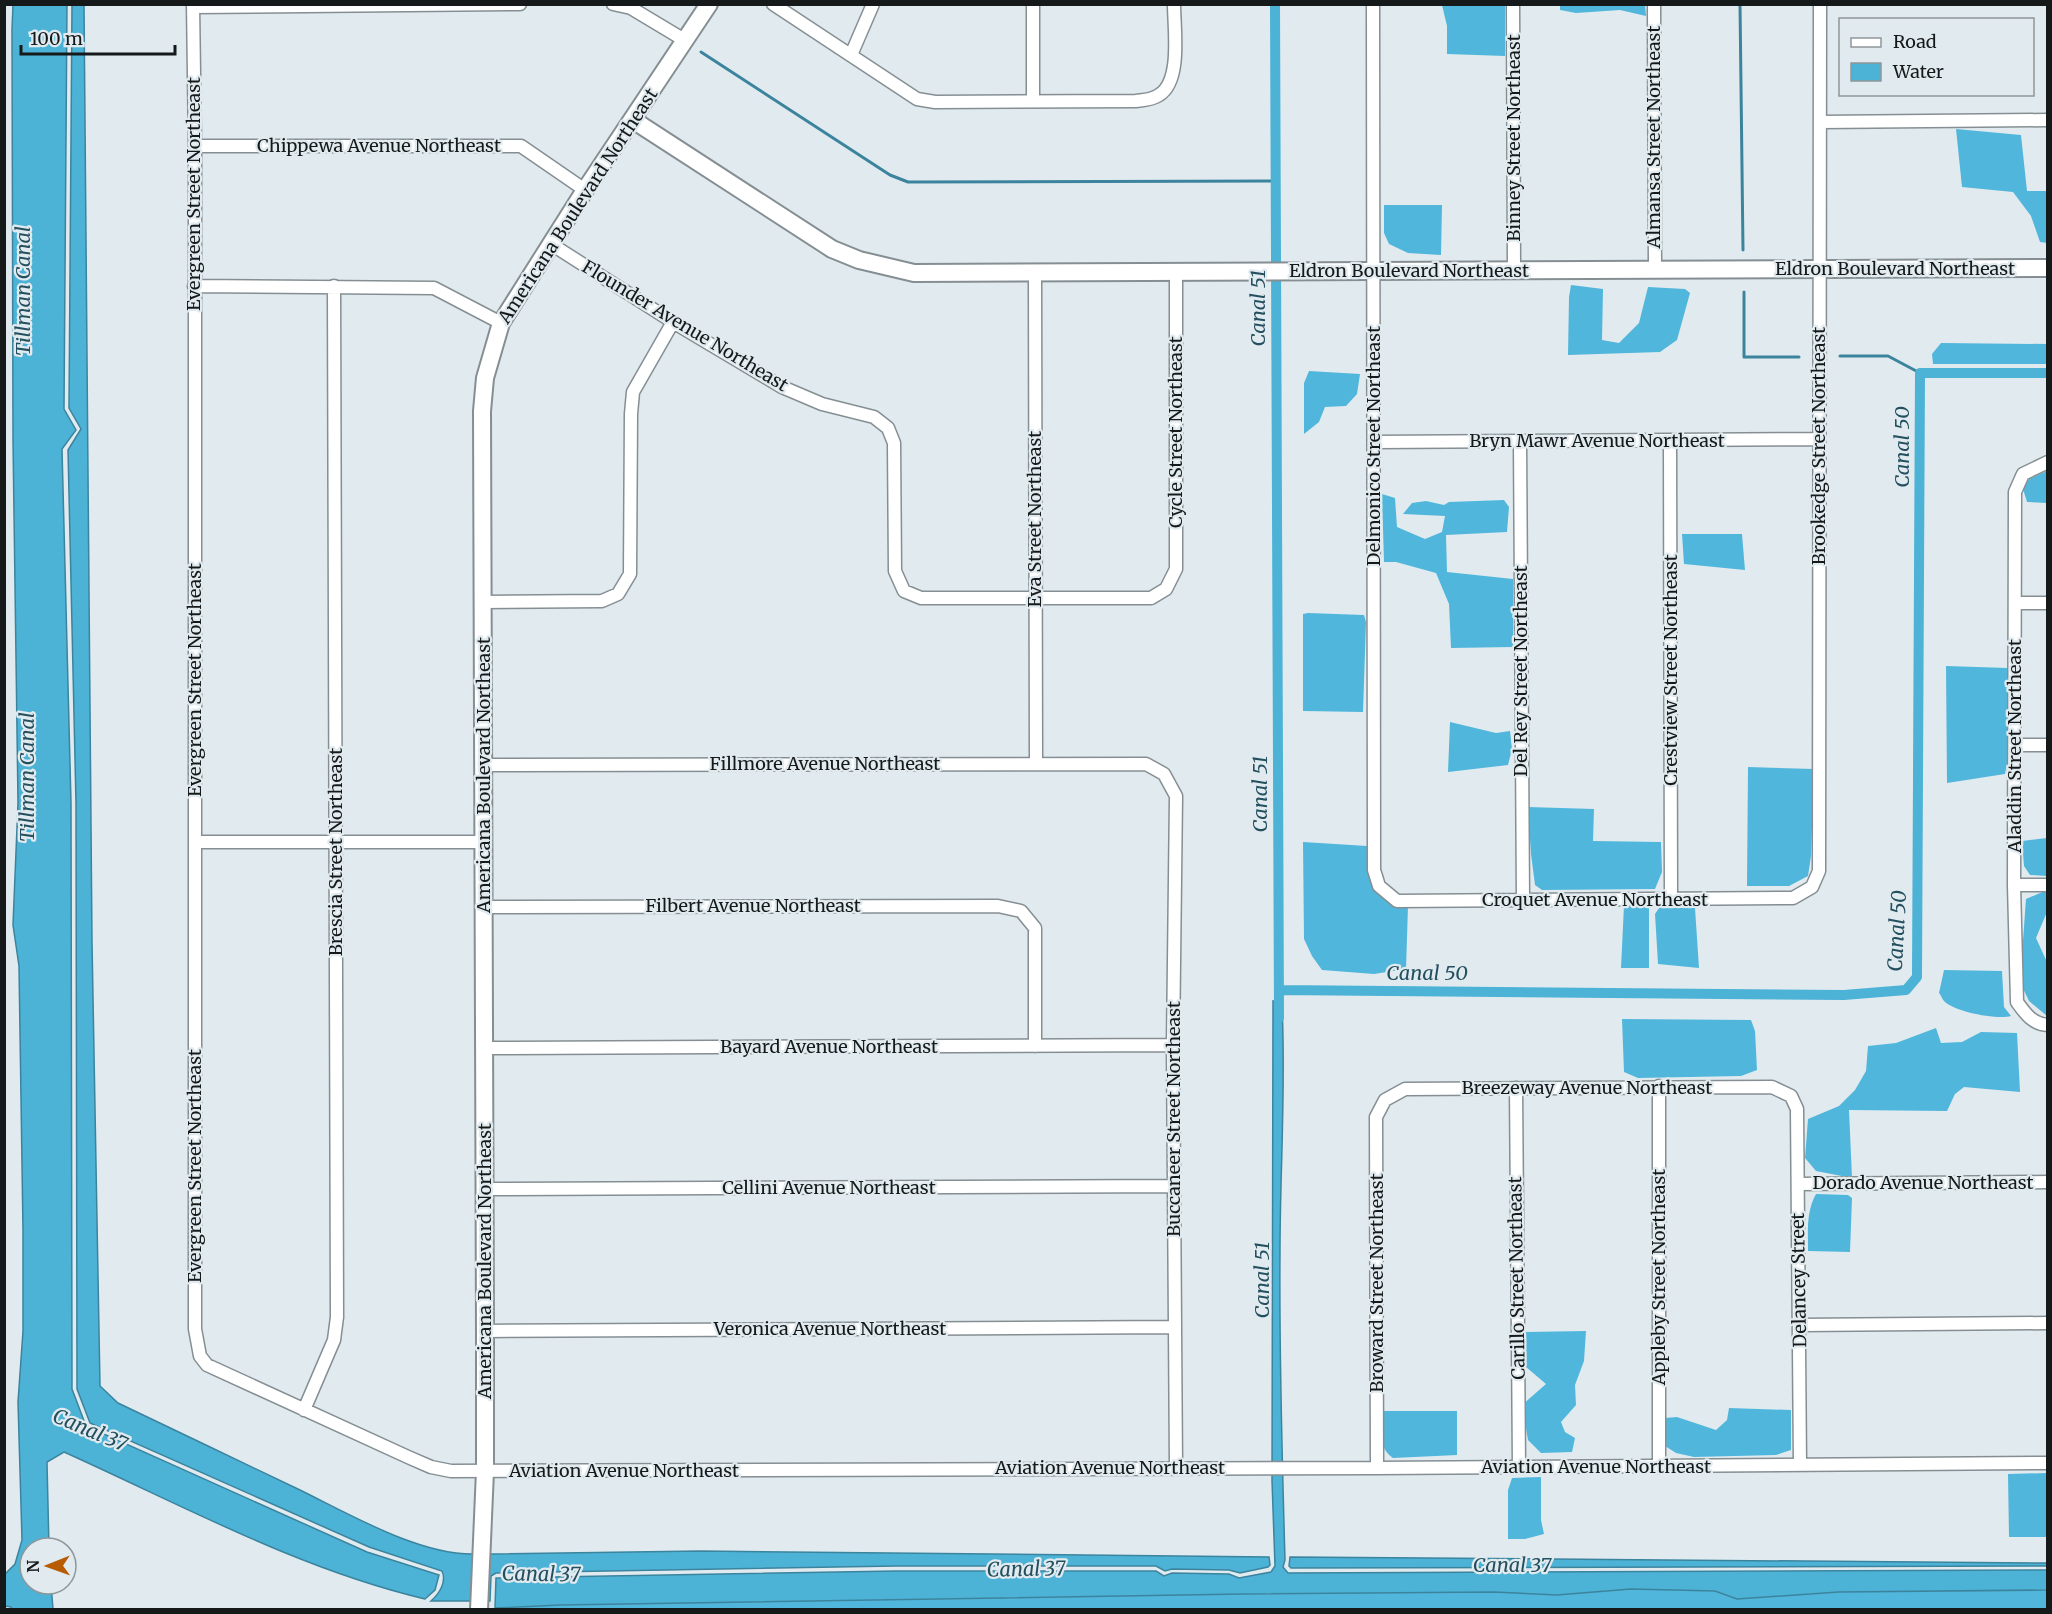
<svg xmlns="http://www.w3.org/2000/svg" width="2052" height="1614" font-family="Merriweather,serif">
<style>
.forest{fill:#51b6db}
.water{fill:#4cb2d6;stroke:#3c849e;stroke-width:1.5}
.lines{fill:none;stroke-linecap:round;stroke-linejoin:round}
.stream{stroke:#3c849e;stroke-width:3}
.canal{stroke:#4cb2d6;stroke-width:10}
.street-casing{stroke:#858f93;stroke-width:15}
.secondary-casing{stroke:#858f93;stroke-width:20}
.street{stroke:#fff;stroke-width:12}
.secondary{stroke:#fff;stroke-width:16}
.labels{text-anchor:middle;stroke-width:4.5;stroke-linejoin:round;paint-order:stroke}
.street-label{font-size:18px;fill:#15191a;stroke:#e1ebef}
.water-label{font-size:20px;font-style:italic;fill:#244f5f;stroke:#e1ebef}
</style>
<rect width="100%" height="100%" fill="#e1ebef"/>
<path class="forest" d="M1442,5H1505V56L1447,54V26Z
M1560,5H1645L1646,16L1620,10L1576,13L1560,10Z
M1956,129L2021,135L2027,191H2047V243L2040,242L2031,216L2013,192L1962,187Z
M1384,205H1442L1441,255L1408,253L1389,244L1384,233Z
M1571,285L1603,289L1602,340L1619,343L1639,323L1648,287L1685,289L1690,293L1677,340L1660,352L1568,355L1569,297Z
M1941,343L2047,344V364H1933L1932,354Z
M1309,371L1360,374L1357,394L1346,406L1325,407L1319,422L1304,434V383Z
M2047,471V503L2027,502L2023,489L2029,479Z
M1382,494L1395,498L1397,527L1425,539L1442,532L1445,516L1403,514L1412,503L1426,501L1444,505L1449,502L1504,500L1509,507L1507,532L1446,535L1447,572L1513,579V647L1451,648L1449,604L1436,573L1396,562H1384Z
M1682,534H1742L1745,570L1684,564Z
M1308,613L1364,615L1366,622L1363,712L1303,711V614Z
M1946,666L2008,668V758L2005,774L1947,783Z
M1450,722L1496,733L1510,731L1512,749L1508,765L1448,772Z
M1748,767L1814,769L1811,856L1808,876L1789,886H1747Z
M1528,807L1594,809L1593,841L1661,842L1662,872L1655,889L1542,890L1535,885L1531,854Z
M2047,838V876L2030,875L2024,866L2022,841Z
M1303,842L1367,846L1369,877L1383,898L1408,906L1406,969L1374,974L1322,970L1312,956L1304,939Z
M2047,890V912L2036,938L2047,962V1016L2029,1001L2020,982L2026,899Z
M1624,905L1649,906V968H1621Z
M1659,908H1695L1699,968L1658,964L1655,914Z
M1944,970L2002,971L2004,1007L2011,1016C1998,1020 1954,1012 1944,1001C1942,999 1941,995 1939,993Z
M1622,1019L1751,1020L1755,1031L1757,1070L1741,1076L1638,1078L1624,1072Z
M1936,1028L1941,1043L1962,1042L1981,1032L2017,1033L2020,1092L1964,1087L1955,1094L1947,1111L1849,1110L1852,1178L1816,1171L1805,1158L1808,1119L1839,1106L1855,1090L1866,1071L1868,1046L1896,1043Z
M1816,1194L1848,1195L1852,1198L1850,1252L1808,1251C1808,1231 1806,1212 1816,1194Z
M1586,1331L1584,1361L1575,1385L1576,1405L1561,1422L1565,1432L1575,1438L1572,1452L1541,1453L1528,1440L1522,1405L1546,1384L1526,1367L1525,1332Z
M1729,1408L1791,1410V1450L1776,1455L1694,1457L1676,1453L1665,1446V1418L1677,1417L1716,1430L1727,1420Z
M1383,1411H1457V1455L1393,1458C1376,1446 1382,1429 1383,1411Z
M2047,1473L2046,1537H2009L2008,1474Z
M1541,1477V1520L1544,1534L1525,1539H1508V1490L1512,1478Z
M1631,1589L1715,1591L1737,1599L1839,1592L2048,1590L2047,1610H509L510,1607L560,1605L1244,1594L1493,1592L1557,1595Z"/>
<path class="water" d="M67,4L64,409L76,430L62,449L71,803L72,1389L86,1426L367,1552L439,1575L435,1590L425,1599C298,1569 182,1505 64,1452L47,1462L49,1548H30V1584H51L53,1609H12L11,1607L5,1606V1574L15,1564L22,1540L18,1402L23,1331V1230L19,966L13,925L18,803L13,441L12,29L13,5Z
M84,4L92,942L100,1386L118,1403C179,1432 239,1461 300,1490C349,1514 419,1555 474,1554L473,1601H431C439,1594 447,1582 442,1571L369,1547L90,1423L77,1389L76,803L68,450L81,429L69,408L72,5Z
M1273,1001L1282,1006C1286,1088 1280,1170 1280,1251C1279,1354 1282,1457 1285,1560L1283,1567L1288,1573L2048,1570L2047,1590L1839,1592L1737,1599L1715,1591L1631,1589L1557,1595L1493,1592L1244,1594L560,1605L495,1608L496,1578L896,1571H1156L1164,1576L1172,1573L1229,1574L1239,1578L1271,1572L1275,1566L1272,1481Z
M701,1551L1269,1557L1270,1565L1268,1567L1240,1573L1229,1570L1172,1569L1165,1571L1156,1566H896L496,1573L491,1576L490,1601H485L487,1554Z
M1290,1557L2047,1563L2048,1566L1291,1568L1289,1566Z"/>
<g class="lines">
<path class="stream" d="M1740,4L1743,250
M701,52L890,175L908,182L1276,181
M1744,292V357H1799
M1840,356H1888L1920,373"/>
<path class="canal" d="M1275,4L1279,1018
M1279,990L1844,995L1906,990L1917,977L1920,373H2048"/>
<defs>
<path id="street" d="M193,4L195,146V1329L200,1356L207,1365L408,1457L431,1467L451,1471L1377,1468L2048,1463
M613,4L631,8L686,41
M773,4L917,99L935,102L1136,101C1143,100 1152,100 1159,95C1182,81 1174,29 1174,4
M1033,4V100
M1373,4L1374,870L1379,886L1397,901L1793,898L1812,887L1819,871L1820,4
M1513,4L1514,271
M1654,4L1655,270
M193,7L520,4
M851,55L873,4
M1820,122L2048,120
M195,146H521L585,190
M551,244L673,322L782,387L822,404L874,417L888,428L894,443L895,571L904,591L921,598H1151L1166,589L1176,569V273
M1035,274L1036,764
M194,286L434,288L501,323
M1520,441L1523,901
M1670,441L1671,899
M1374,442L1819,439
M2048,462L2023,474L2015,492L2014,885L2017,1002C2025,1013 2032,1024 2048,1025
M482,602L602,601L618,594L630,574L631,414L633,392L673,322
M2015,603H2048
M2015,745H2048
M484,765L1146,764L1164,774L1176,796L1173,1045L1176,1468
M195,842H484
M2014,885H2048
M485,907L998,906L1021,911L1035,928V1046
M484,1048L1173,1045
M1659,1086V1467
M1516,1088L1519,1467
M1798,1184L2048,1182
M484,1189L1174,1186
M1800,1325L2048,1323
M485,1331L1174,1327
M304,1410L334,1340L337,1317L334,286
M1377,1468L1376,1117L1385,1100L1405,1089L1772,1087L1791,1096L1797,1109L1800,1465"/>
<path id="secondary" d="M633,120L832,249L859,260L914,273L2048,268
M479,1610L485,1471V1331L482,411L485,378L501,323L585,190L709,4"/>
</defs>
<use href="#street" class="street-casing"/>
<use href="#secondary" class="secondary-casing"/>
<use href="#street" class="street"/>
<use href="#secondary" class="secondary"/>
</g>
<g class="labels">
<g class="street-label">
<text transform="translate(1654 137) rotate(-90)" y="6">Almansa Street Northeast</text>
<text transform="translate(1514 138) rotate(-90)" y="6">Binney Street Northeast</text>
<text x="379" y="152">Chippewa Avenue Northeast</text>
<text transform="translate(194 194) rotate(-90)" y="6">Evergreen Street Northeast</text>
<text transform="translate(578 206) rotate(-57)" y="6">Americana Boulevard Northeast</text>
<text x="1895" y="275">Eldron Boulevard Northeast</text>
<text x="1409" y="277">Eldron Boulevard Northeast</text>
<text transform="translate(685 326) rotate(31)" y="6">Flounder Avenue Northeast</text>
<text transform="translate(1176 432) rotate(-90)" y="6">Cycle Street Northeast</text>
<text x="1597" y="447">Bryn Mawr Avenue Northeast</text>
<text transform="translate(1374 446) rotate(-90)" y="6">Delmonico Street Northeast</text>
<text transform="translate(1819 446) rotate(-90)" y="6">Brookedge Street Northeast</text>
<text transform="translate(1035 519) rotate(-90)" y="6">Eva Street Northeast</text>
<text transform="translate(1671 670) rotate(-90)" y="6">Crestview Street Northeast</text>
<text transform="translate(1521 671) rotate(-90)" y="6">Del Rey Street Northeast</text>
<text transform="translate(195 680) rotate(-90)" y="6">Evergreen Street Northeast</text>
<text transform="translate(2015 746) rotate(-90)" y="6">Aladdin Street Northeast</text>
<text x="825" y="770">Fillmore Avenue Northeast</text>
<text transform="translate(484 775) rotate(-90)" y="6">Americana Boulevard Northeast</text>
<text transform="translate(336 852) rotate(-90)" y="6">Brescia Street Northeast</text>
<text x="1595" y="906">Croquet Avenue Northeast</text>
<text x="753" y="912">Filbert Avenue Northeast</text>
<text x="829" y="1053">Bayard Avenue Northeast</text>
<text x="1587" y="1094">Breezeway Avenue Northeast</text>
<text transform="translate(1174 1119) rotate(-90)" y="6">Buccaneer Street Northeast</text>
<text transform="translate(195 1166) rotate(-90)" y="6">Evergreen Street Northeast</text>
<text x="1923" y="1189">Dorado Avenue Northeast</text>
<text x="829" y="1194">Cellini Avenue Northeast</text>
<text transform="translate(485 1261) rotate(-90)" y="6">Americana Boulevard Northeast</text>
<text transform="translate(1659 1277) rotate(-90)" y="6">Appleby Street Northeast</text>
<text transform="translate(1517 1278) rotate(-91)" y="6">Carillo Street Northeast</text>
<text transform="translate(1799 1280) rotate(-91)" y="6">Delancey Street</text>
<text transform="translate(1377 1283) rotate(-90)" y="6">Broward Street Northeast</text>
<text x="830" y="1335">Veronica Avenue Northeast</text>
<text x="1596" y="1473">Aviation Avenue Northeast</text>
<text x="1110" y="1474">Aviation Avenue Northeast</text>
<text x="624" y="1477">Aviation Avenue Northeast</text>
</g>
<g class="water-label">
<text transform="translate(23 291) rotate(-90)" y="7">Tillman Canal</text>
<text transform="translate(1258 308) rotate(-90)" y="7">Canal 51</text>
<text transform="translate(1902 447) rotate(-90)" y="7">Canal 50</text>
<text transform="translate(27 777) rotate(-90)" y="7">Tillman Canal</text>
<text transform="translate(1260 794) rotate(-90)" y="7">Canal 51</text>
<text transform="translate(1897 931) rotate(-87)" y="7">Canal 50</text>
<text x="1427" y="980">Canal 50</text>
<text transform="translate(1262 1280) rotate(-90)" y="7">Canal 51</text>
<text transform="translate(90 1430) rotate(23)" y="7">Canal 37</text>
<text x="1512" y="1572">Canal 37</text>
<text transform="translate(1026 1569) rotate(-1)" y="7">Canal 37</text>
<text transform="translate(541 1574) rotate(1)" y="7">Canal 37</text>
</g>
</g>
<rect width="2052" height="1614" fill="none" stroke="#15191a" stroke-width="12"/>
<rect x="1839" y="18" width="195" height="78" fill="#e1ebef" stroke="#8f979a" stroke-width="1.5"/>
<rect x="1851" y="38" width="30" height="9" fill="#ffffff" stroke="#8f979a" stroke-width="1.5"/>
<text x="1893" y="48" font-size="18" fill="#15191a">Road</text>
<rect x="1851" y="63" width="30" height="18" fill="#4cb2d6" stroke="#8f979a" stroke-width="1.5"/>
<text x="1893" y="78" font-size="18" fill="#15191a">Water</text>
<g transform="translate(48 1566) rotate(269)"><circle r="28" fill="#e1ebef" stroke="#8f979a" stroke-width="1.5"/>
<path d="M0-4.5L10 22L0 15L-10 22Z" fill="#b75b05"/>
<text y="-9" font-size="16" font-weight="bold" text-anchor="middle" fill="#15191a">N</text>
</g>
<path d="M21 45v9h154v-9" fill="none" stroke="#15191a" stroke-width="3"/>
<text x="30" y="45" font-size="18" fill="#15191a" stroke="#e1ebef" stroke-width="4.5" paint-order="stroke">100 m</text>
</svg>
